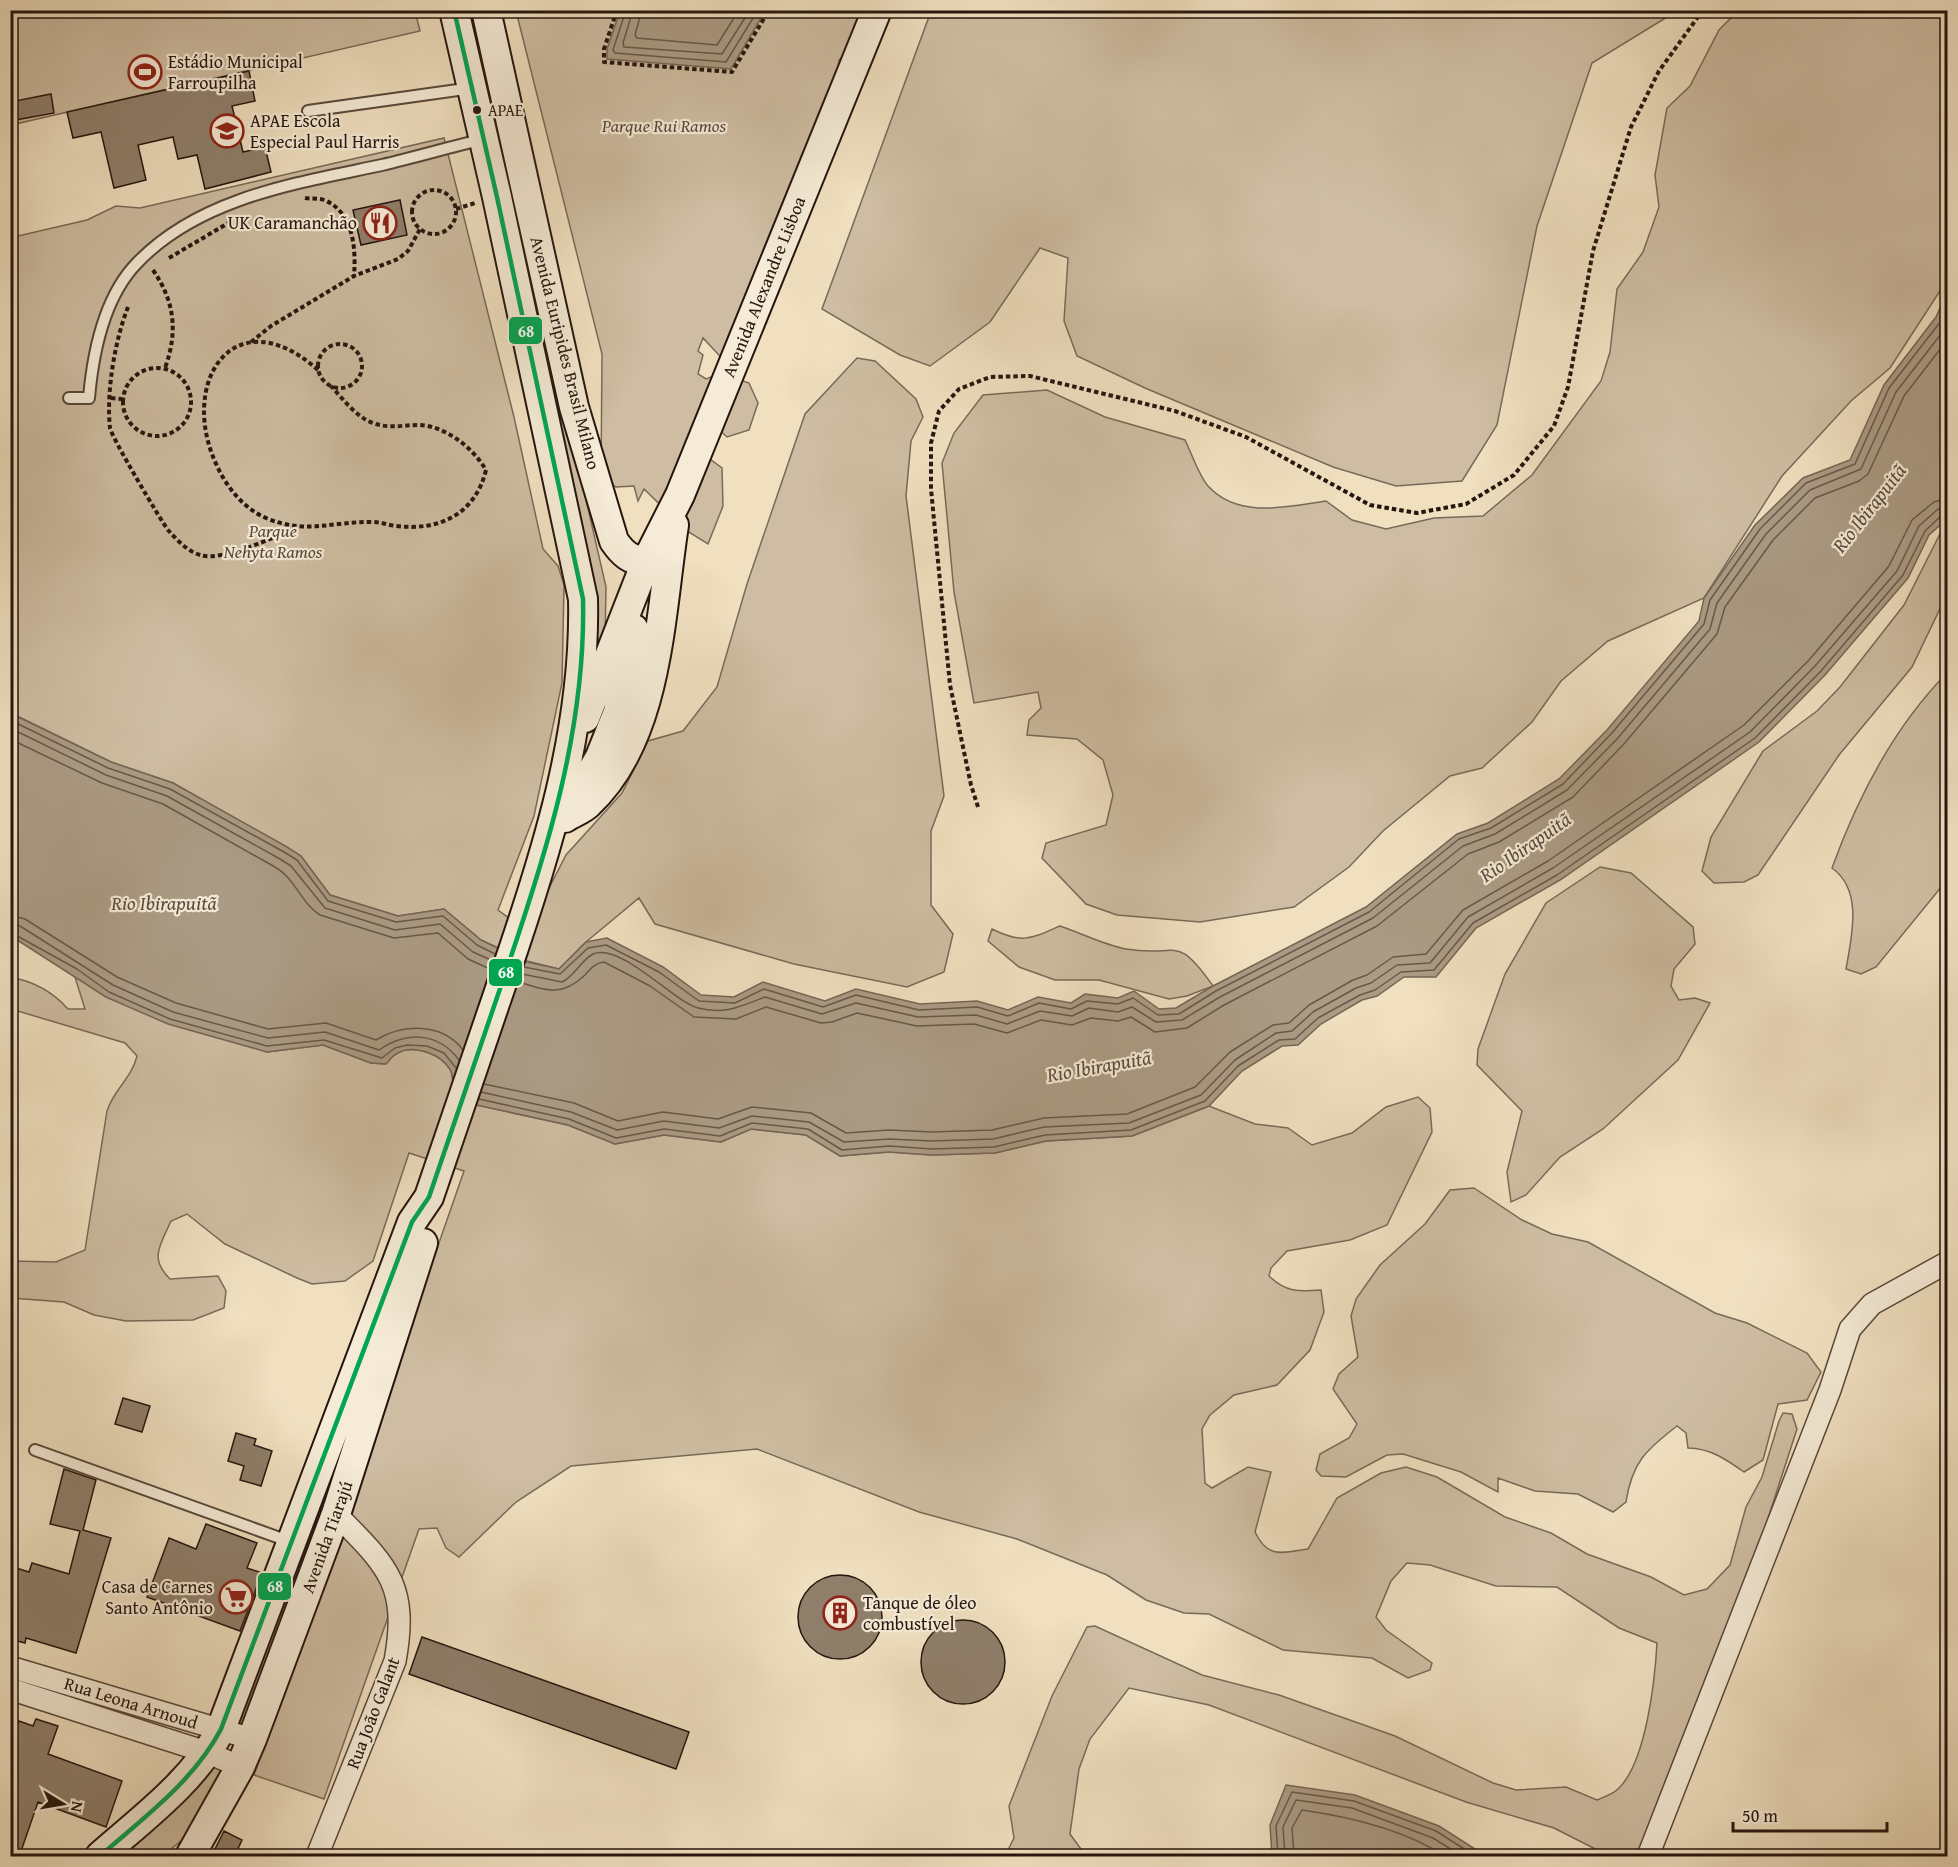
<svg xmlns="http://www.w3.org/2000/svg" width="1958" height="1867" font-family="'Gentium Book Plus',serif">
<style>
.green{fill:#cebda2;stroke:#7a6958;stroke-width:1.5}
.water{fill:#ab9b84;stroke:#766555;stroke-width:1.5}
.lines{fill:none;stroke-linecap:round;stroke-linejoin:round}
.shore{stroke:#68584a;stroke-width:1.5}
.building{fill:#8f7f6b;stroke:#26150f;stroke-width:1.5}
.lane-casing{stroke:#58483b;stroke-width:14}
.street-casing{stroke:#58483b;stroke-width:24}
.secondary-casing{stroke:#26150f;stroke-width:32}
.path{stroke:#26150f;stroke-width:4;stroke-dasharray:4.5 3;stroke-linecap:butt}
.lane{stroke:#f5ebd6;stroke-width:10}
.street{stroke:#f5ebd6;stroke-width:21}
.secondary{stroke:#f5ebd6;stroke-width:28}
.bus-1-casing{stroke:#f5ebd6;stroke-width:9}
.bus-1{stroke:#00a651;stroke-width:4.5}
.bus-dot{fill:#26150f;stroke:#f5ebd6;stroke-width:2}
.labels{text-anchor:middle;stroke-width:4.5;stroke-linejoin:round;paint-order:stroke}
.bus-label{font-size:16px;fill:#26150f;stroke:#f5ebd6;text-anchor:start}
.poi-label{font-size:18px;fill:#26150f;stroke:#f5ebd6;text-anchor:start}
.park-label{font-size:18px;font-style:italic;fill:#58473b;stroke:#f5ebd6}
.street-label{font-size:18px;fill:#26150f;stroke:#f5ebd6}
.water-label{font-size:20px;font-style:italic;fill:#5b4b3e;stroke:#f5ebd6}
.line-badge{stroke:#f5ebd6;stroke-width:2}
.badge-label{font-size:16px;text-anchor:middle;font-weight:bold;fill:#fff}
</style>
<rect width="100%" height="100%" fill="#f0e0c0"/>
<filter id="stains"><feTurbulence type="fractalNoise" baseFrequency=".00333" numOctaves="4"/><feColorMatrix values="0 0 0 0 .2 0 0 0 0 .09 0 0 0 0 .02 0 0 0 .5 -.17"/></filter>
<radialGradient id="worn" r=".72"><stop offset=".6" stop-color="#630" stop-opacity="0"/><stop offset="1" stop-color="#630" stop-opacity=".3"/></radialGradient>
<path class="green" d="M1739,10L1947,11V280L1890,368L1851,401L1782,476L1704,598L1608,641L1561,681L1532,722L1482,768L1450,776L1383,831L1349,867L1294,907L1200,922L1117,915L1086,904L1042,858L1046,843L1106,825L1113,795L1103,760L1077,739L1027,735L1029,720L1041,708L1038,692L974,703L954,592L942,463L954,433L983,395L1047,390L1105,417L1185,440C1192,454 1198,474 1208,486C1238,519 1287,507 1326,501L1352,520L1386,529L1434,518L1483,516L1532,475L1601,381L1610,352L1617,289L1643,252L1659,207L1655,175L1667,108L1690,86L1719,30Z
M10,11H415L420,31L11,125Z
M516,11H865L859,43L839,60L841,96L730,367L703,338L698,351L703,355L698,374L706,379L721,373L749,383L758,403L749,430L727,437L710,421L703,454L722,468L723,506L708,544L687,531L644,489L638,501L634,486L616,487L601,477L602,354Z
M931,11V10L1677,11L1592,63L1537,226L1497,425L1462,481L1396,486L1333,467L1145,388L1077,356L1064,321L1068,258L1040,248L990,322L930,366L900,355L822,309Z
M488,71L606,587L605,639L594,671L476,73Z
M444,138L514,417L543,549L558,566L564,585L562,683L534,816L498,910L513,921L545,896L566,855L622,793L648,741L683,731L717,687L747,584L805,414L857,358L875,361L916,399L923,417L911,441L906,496L944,796L931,831V905L953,934L944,972L907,987L794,964L655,924L639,898L586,942L559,969L527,961L481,940L444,909L398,916L330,895L301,856L173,783L111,762L11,713L10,209L14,233L18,236L87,220L116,206L140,208Z
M1947,520V594L1912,667L1839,755L1758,875L1744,882L1714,883L1702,871L1711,837L1763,751L1817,711L1840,687L1904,605Z
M1947,673V880L1876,967L1861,974L1846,969C1852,935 1863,890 1832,868C1858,796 1893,728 1947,673Z
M1600,867L1631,873L1693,927L1695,944L1674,969L1671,986L1679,1000L1695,998L1710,1003L1678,1060L1603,1129L1560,1157L1526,1195L1511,1202L1507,1172L1522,1111L1477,1065L1478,1049L1505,974L1546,903Z
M1060,926C1081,933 1104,945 1126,949C1179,958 1175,932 1213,986L1187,996L1169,999L1099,980H1055L1019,967L988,941L992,929C1022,944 1030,939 1060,926Z
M74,974L106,997L267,1052L323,1045L371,1063L385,1064C388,1061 392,1056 396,1054C413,1043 442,1054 451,1071C453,1077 453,1085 454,1090L472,1104L568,1125L615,1144L664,1135L721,1142L751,1129L806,1135L840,1156L889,1152L932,1155L995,1153L1046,1141L1132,1136L1209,1106L1255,1124L1288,1128L1312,1145L1352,1133L1386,1107L1418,1097L1430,1108L1432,1132L1387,1225L1350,1240L1287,1251L1271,1268L1269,1276C1286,1292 1298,1292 1321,1290L1324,1312L1310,1350L1277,1385L1234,1395L1210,1415L1202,1429L1205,1483L1212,1488L1248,1467L1271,1472L1255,1532C1268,1559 1282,1553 1308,1549L1337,1498L1381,1473L1406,1467L1437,1477L1505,1517L1551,1533L1587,1554L1651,1577L1684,1595L1707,1589L1730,1565L1746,1507L1762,1477L1779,1421L1783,1413L1792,1414L1797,1429L1747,1583L1637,1856H1609L1554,1828L1466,1802L1209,1705L1129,1688L1090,1739L1079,1769L1070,1834L1086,1856H1005L1014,1838L1009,1806L1052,1696L1087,1627L1095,1626L1202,1675L1279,1695L1395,1736L1493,1783L1516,1790L1566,1787L1597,1800C1604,1797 1613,1794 1618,1789C1646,1763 1655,1680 1657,1643L1619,1628L1557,1587L1496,1586L1430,1565L1407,1563L1391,1581L1376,1617L1386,1630L1432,1663L1430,1670L1408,1678L1372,1658L1283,1650L1209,1614L1184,1613L1146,1600L1107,1575L1017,1539L919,1512L757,1449L571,1466L516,1502L459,1557L446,1548L437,1528L419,1529L324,1799L254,1775L464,1171L409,1153L373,1261L345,1281L312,1284L297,1278L225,1244L187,1214L171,1221C160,1246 149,1258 170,1279L218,1276L226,1291L224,1308L193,1320L126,1321L94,1315L64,1302L11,1298V1261L56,1262L85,1250L107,1111C114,1089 132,1078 137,1056L125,1043L11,1009L10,977C32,981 53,992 68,1009H85Z
M1474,1188L1522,1220L1552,1234L1588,1242L1715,1313L1747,1323L1807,1353L1821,1372L1807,1400L1778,1404L1763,1460L1744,1472C1727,1460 1710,1448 1688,1448L1686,1433L1677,1426C1646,1450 1632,1462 1626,1502L1613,1512L1578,1494L1535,1491L1498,1478V1492L1461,1472L1403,1454L1387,1455L1346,1477L1321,1476L1316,1470L1320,1454L1349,1438L1357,1424L1333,1389L1339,1374L1358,1357L1351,1316L1356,1299L1380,1265L1425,1224L1450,1190Z
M215,1765L223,1771L186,1837L162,1856H119Z"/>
<path class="water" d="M620,11V10L765,11L731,69L607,59V49Z
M1947,292V519L1929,535L1908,578L1825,675L1759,742L1560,880L1476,928L1436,977H1404L1377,996L1362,1000L1321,1024L1298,1045L1282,1046L1242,1071L1209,1106L1132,1136L1046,1141L995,1153L932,1155L889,1152L840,1156L806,1135L751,1129L721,1142L664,1135L615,1144L568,1125L472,1104L454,1090C453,1085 453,1077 451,1071C442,1054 413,1043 396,1054C392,1056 389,1061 386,1064L371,1063L323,1045L267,1052L168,1024L106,997L11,936L10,713L111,762L173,783L287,847L301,856L330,895L398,916L444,909L481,940L527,962L559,969L586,942L607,938L663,967L701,995L734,997L763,982L825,1001L856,989L920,1004L977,1001L1008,1010L1038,997L1071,1003L1085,994L1118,998L1134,991L1159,1009L1176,1008L1213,986L1366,907L1457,834L1488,823L1559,779L1607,730L1699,621L1704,598L1755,525L1803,478L1850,460L1884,385L1936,317Z
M1286,1785L1355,1795L1439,1826L1475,1849L1477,1856H1272L1270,1825Z"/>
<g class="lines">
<path class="shore" d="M626,10L613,50L615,53L726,62L758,10
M633,10L623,43L624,47L722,54L750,10
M642,10L635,35L637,38L717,45L739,10
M10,720L108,768L170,789L284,852L297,860L328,901L396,922L443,916L477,945L495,954
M10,728L106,775L167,796L280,859L291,866L325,908L395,930L440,924L473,952L493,961
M10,739L102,783L163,804L275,867C295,878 301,903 320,915L394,938L438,933L468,959L490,969
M10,915L25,919L117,977L176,1003L268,1029L326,1023L376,1040C402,1024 442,1022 463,1050
M10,924L20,926L113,985L173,1012L268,1038L325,1032L379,1050C407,1031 438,1032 459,1060
M10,932L77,969L109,992L170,1019L267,1046L324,1040L382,1058L395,1048L407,1045L427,1046L444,1053L456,1068
M524,967L560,974L588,948L606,945L659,972L699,1001L735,1003L764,989L823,1007L856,995L919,1010L977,1007L1008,1016L1039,1003L1071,1009L1087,1001L1118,1004L1133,998L1158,1015L1179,1014L1216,991L1369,912L1459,839L1491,828L1563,784L1611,734L1704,624L1710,600L1760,529L1806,483L1855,464L1889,388L1941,321L1948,307
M522,974L562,982C575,976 581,960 593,954C621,942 675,1003 698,1008C725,1015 741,1006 765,997L822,1014L856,1003L918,1017L976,1015L1007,1024L1040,1011L1072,1016L1089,1008L1118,1012L1132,1007L1156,1022L1182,1020L1220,997L1373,918L1463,846L1495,834L1567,790L1617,739L1710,629L1717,603L1766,534L1810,490L1861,469L1896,392L1948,325
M519,982C547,991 562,997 585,975C591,968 595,963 604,962L650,986L694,1017L736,1019L766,1007L821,1023L832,1022L857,1013L917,1026L974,1024L1007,1033L1041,1020L1072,1025L1091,1018L1118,1021L1131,1017L1155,1032L1187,1028L1224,1005L1377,926L1468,854L1499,842L1573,797L1623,745L1717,634L1725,607L1773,540L1815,498L1859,481L1868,474L1904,396L1948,339
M484,1084L574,1103L618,1121L663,1112L718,1119L752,1107L811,1113L846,1133L889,1130L932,1132L992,1130L1044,1118L1127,1114L1195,1087L1230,1052L1273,1025L1289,1023L1309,1005L1353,980L1367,975L1393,957L1426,954L1463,910L1548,861L1744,725L1809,660L1889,566L1912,520L1934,502L1948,498
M481,1092L571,1112L617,1130L664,1121L719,1128L752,1116L809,1122L844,1142L889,1139L932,1141L993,1139L1044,1127L1129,1123L1201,1095L1235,1060L1276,1033L1292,1031L1313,1012L1356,988L1371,983L1397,965L1430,963L1468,917L1553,868L1750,732L1815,666L1897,571L1919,526L1938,509L1948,507
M479,1099L569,1119L616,1138L664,1129L720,1136L752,1123L808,1129L842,1150L889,1146L932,1149L994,1147L1045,1135L1131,1130L1205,1101L1238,1066L1279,1040L1295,1039L1318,1018L1360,995L1375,990L1401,972L1434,970L1473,923L1557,875L1755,738L1821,671L1903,575L1925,531L1941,516L1948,515
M1278,1856L1276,1826L1292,1792L1354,1801L1436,1831L1469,1852L1471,1856
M1285,1856L1283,1827L1296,1800L1352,1808L1433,1838L1462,1856
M1294,1856L1292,1828L1302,1810C1351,1817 1403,1829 1445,1856"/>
</g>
<path class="building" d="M249,71L255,101L232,106L243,152L265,147L271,172L205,189L197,155L178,159L173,137L138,145L146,180L114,188L101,132L73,138L67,112Z
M51,94L54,113L10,121V102Z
M400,200L407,235L361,245L353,210Z
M123,1398L150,1406L142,1432L115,1424Z
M236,1433L256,1439L254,1445L272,1451L261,1486L240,1480L244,1466L228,1461Z
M64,1469L96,1480L83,1530L111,1538L76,1653L26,1638L25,1643L10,1639V1566L29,1572L32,1563L69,1574L80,1531L50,1524Z
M206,1524L257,1543L247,1568L262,1573L240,1631L147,1597L169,1538L196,1549Z
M798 1617a42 42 0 1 1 84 0a42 42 0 1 1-84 0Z
M921 1662a42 42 0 1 1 84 0a42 42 0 1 1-84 0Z
M422,1637L689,1732L676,1769L409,1674Z
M36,1719L58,1726L48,1754L122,1781L106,1827L38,1802L19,1857H10V1744L19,1721L33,1726Z
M224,1831L242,1840L234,1857H211Z"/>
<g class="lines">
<defs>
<path id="lane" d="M308,111L472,88
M69,398H89C93,352 104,297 137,263C200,197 298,183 382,165C416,157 450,147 484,139
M35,1450L291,1542"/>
<path id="street" d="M10,1667L252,1739
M10,1689L209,1753L240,1767
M317,1856L395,1661C409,1584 387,1566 336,1514
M1648,1856L1830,1390L1850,1329L1872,1304L1948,1262"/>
<path id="secondary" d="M486,10L574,407L614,541C623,554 630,560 646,562
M585,718L646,562L680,495L877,10
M582,788L600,757L618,712L634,629
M565,818C572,813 582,810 588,804C659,738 660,614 674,525
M100,1856C143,1818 194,1781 221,1729L412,1222L429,1197C454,1123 479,1050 504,977C546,855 586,730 583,599L497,197L454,10
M190,1856L240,1767L252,1739L336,1514L423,1243"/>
</defs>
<use href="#lane" class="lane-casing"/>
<use href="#street" class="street-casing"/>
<use href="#secondary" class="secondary-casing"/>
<path class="path" d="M617,10L604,49V62L732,72L769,10
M412 212a22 22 0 1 1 44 0a22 22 0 1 1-44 0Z
M305,198C310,199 319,198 324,200C354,212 356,249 354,276
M456,209L475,203
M169,258L230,222
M153,270C175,302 178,332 165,368
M128,307C115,340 106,392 110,428C111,436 161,521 168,530C177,540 187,551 200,555C222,562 273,537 295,529
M251,342L271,326L354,276L398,259L408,251L420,229
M318 366a22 22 0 1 1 44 0a22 22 0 1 1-44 0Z
M123 402a34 34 0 1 1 68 0a34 34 0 1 1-68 0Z
M318,370C234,295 175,384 219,470C229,490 245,509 266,518C306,535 333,521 373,522C381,522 388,525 396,526C439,531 475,515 486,470C473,448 446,426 419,425C402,425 389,429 373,423C356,417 343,399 331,386
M111,398L122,399
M978,807L971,785L950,685L931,489V443L939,411L959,389L990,377L1030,376L1175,411L1246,437L1370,505L1417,513L1466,504L1514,475L1554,426L1568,387L1593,251L1631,127L1659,71L1703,10"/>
<use href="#lane" class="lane"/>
<use href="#street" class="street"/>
<use href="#secondary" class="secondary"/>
<defs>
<path id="bus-1" d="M100,1856C143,1818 194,1781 221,1729L412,1222L429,1197C454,1123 479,1050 504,977C546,855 586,730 583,599L497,197L454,10"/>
</defs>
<use href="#bus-1" class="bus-1-casing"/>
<use href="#bus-1" class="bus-1"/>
</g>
<defs>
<symbol id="stadium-ring" viewBox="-11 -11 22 22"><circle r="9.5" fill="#f5ebd6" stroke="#8f2418" stroke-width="1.5"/><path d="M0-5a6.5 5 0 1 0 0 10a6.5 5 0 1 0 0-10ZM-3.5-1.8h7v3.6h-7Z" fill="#8f2418"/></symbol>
<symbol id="school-ring" viewBox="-11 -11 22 22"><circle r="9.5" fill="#f5ebd6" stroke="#8f2418" stroke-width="1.5"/><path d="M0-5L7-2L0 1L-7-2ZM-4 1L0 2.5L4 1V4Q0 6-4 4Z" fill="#8f2418"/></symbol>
<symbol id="restaurant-ring" viewBox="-11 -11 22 22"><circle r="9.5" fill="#f5ebd6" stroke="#8f2418" stroke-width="1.5"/><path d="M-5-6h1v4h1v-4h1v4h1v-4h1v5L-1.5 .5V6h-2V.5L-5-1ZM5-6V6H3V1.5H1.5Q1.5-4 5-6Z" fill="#8f2418"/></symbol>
<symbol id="supermarket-ring" viewBox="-11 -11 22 22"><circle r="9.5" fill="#f5ebd6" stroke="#8f2418" stroke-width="1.5"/><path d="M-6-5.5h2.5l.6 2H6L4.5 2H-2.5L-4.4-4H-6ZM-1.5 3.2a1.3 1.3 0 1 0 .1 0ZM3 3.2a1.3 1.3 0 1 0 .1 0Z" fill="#8f2418"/></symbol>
<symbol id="building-ring" viewBox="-11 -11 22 22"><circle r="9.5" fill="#f5ebd6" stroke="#8f2418" stroke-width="1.5"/><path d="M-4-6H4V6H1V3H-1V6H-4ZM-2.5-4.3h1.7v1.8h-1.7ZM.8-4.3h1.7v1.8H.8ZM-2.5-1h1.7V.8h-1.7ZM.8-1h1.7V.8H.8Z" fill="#8f2418"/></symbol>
</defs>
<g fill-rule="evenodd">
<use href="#stadium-ring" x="126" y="53" width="38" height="38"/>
<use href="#school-ring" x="208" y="112" width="38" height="38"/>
<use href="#restaurant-ring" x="361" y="204" width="38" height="38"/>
<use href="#supermarket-ring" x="217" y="1578" width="38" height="38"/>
<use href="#building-ring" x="821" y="1594" width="38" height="38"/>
</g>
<circle class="bus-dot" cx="477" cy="110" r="5"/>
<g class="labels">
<g class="bus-label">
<text x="488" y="116">APAE</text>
</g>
<g class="poi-label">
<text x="168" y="68">Estádio Municipal<tspan x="168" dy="21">Farroupilha</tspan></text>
<text x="250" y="127">APAE Escola<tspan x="250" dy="21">Especial Paul Harris</tspan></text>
<text x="357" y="229" text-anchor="end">UK Caramanchão</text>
<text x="213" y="1593" text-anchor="end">Casa de Carnes<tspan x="213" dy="21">Santo Antônio</tspan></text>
<text x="863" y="1609">Tanque de óleo<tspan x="863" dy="21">combustível</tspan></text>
</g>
<g class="park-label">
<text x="664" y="132">Parque Rui Ramos</text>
<text x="273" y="537">Parque<tspan x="273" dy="21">Nehyta Ramos</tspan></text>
</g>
<g class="street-label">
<text transform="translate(764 287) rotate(-68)" y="6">Avenida Alexandre Lisboa</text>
<text transform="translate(565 353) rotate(76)" y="6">Avenida Euripides Brasil Milano</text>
<text transform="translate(327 1537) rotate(-70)" y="6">Avenida Tiarajú</text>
<text transform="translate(131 1703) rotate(17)" y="6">Rua Leona Arnoud</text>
<text transform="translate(373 1713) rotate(-69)" y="6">Rua João Galant</text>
</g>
<g class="water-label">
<text transform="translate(1869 508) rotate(-52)" y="7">Rio Ibirapuitã</text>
<text transform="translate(1525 847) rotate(-35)" y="7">Rio Ibirapuitã</text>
<text x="164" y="910">Rio Ibirapuitã</text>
<text transform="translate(1099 1066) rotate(-10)" y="7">Rio Ibirapuitã</text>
</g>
</g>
<g class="line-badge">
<rect x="508" y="316" width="35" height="29" rx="6" fill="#00a651"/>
<rect x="488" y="958" width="35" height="29" rx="6" fill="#00a651"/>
<rect x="257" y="1572" width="35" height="29" rx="6" fill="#00a651"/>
</g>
<g class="badge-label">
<text x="526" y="337">68</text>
<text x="506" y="978">68</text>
<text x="275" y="1592">68</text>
</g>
<rect width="1958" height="1867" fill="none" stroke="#f0e0c0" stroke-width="36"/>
<rect x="12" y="12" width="1934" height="1843" fill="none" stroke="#26150f" stroke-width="3"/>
<rect x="18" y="18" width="1922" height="1831" fill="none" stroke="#26150f" stroke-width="1.5"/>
<g transform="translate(63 1804) rotate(101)" stroke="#f5ebd6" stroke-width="4.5" paint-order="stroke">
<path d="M0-4.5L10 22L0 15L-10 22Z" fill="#26150f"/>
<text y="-9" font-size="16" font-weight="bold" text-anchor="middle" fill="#26150f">N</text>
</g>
<path d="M1733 1822v9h154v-9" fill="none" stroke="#26150f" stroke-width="3"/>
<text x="1742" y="1822" font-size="18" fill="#26150f" stroke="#f5ebd6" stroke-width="4.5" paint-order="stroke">50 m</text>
<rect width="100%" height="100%" filter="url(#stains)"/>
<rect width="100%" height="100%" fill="url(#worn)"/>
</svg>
